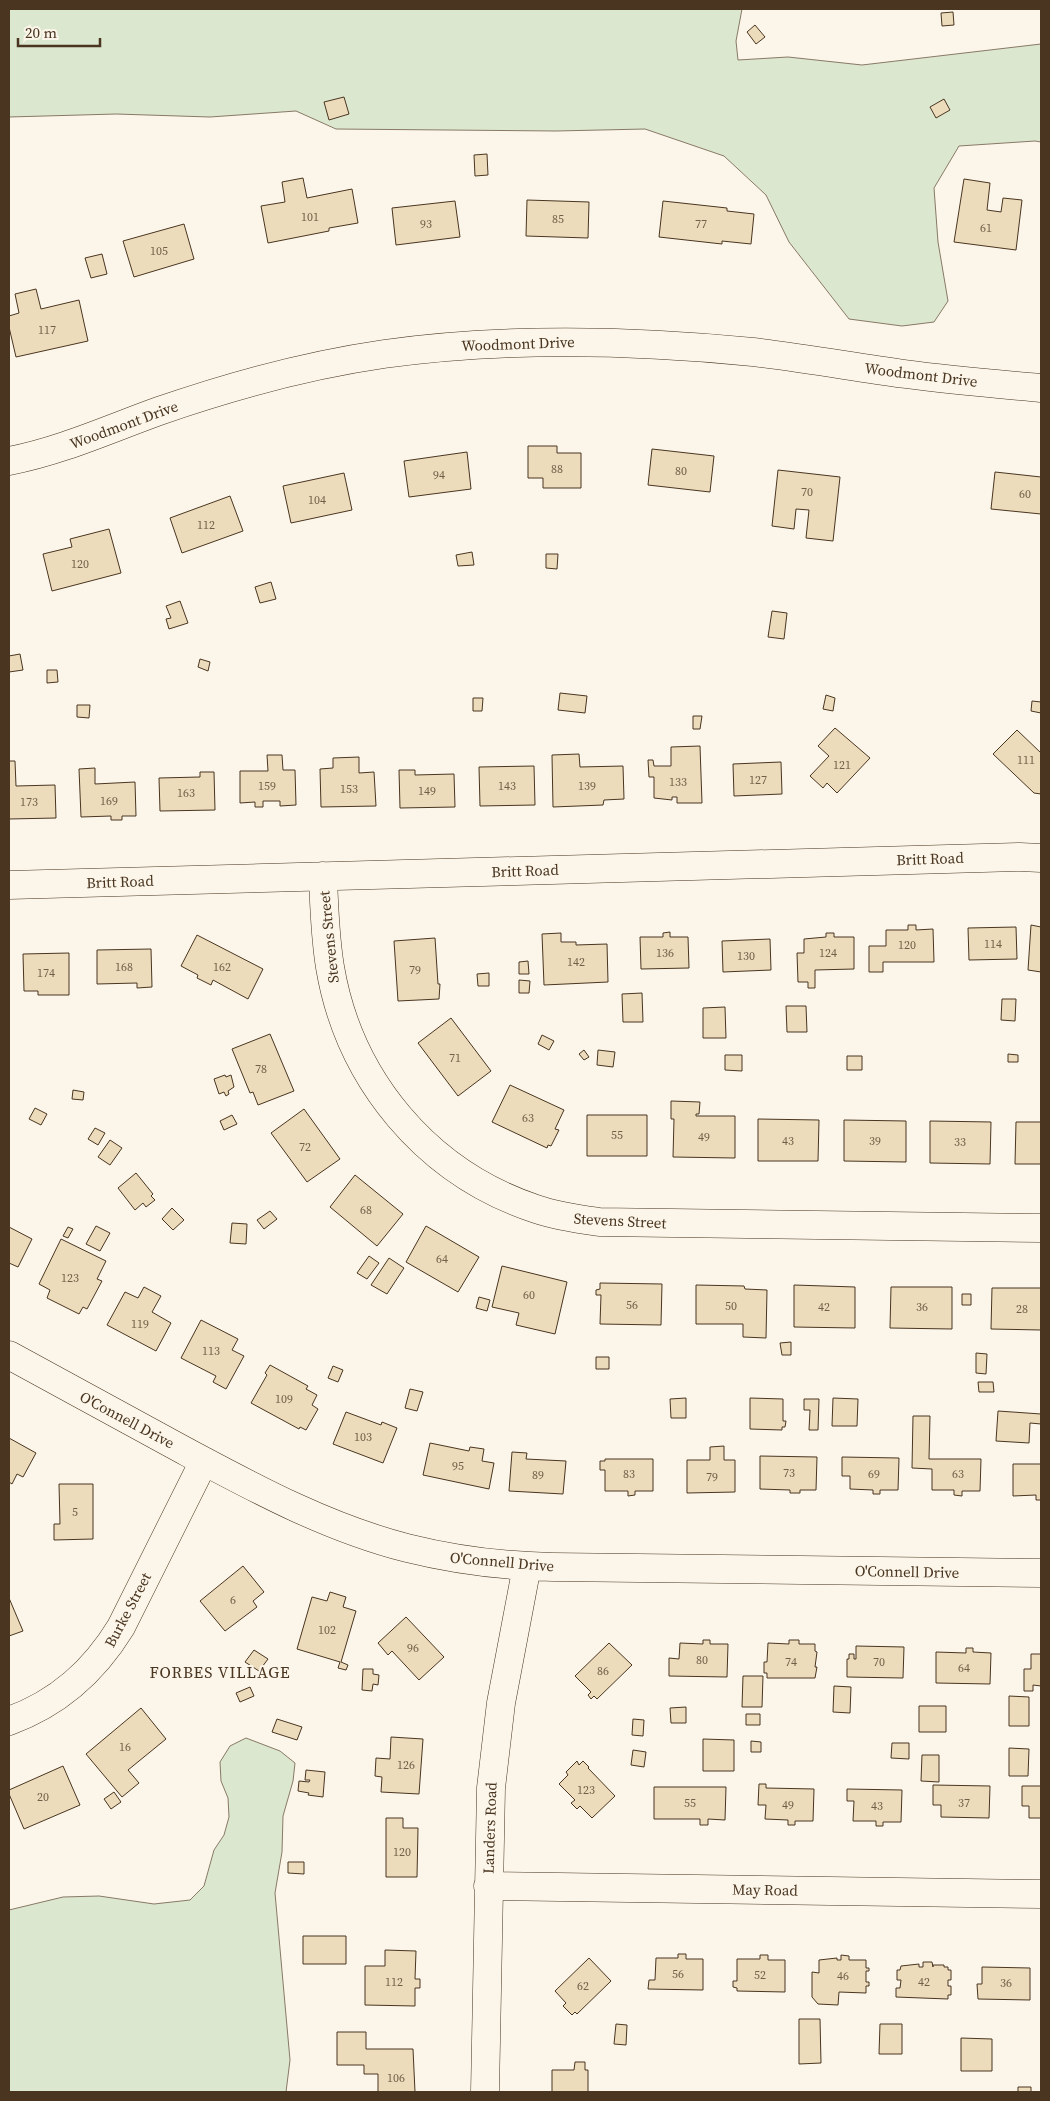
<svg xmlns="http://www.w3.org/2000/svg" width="1050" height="2101" font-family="'Source Serif 4',serif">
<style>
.green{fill:#dce7d0;stroke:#887966}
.building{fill:#ecdcbc;stroke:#4a3520}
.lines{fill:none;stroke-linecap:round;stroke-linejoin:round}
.minor-casing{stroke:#4a3520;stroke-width:29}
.minor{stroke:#fbf6e9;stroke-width:28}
.labels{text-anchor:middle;stroke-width:4;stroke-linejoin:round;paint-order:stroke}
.number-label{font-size:12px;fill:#725f47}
.street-label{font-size:15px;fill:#4a3520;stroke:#fbf6e9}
.neighbourhood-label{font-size:16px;letter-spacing:1px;fill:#4a3520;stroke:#fbf6e9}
</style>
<rect width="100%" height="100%" fill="#fbf6e9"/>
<path class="green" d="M9,9H742L736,41L738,60L788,57L862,65L1041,44V142L1035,141L959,146L934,188L938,242L948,301L934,322L902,326L849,319L789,242L766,195L724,156L645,129L556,131L336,129L296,111L210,117L116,114L9,117Z
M246,1738L280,1751L295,1763L293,1781L283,1816L282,1852L275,1893L290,2060L286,2092H9V1910L63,1897L99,1896L154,1904L190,1900L204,1886L214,1850L224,1835L229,1817L228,1798L221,1781L220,1762L230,1746Z"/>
<path class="building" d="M953,12L954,25L942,26L941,13Z
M755,25L765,37L756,44L747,32Z
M344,97L349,114L329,120L324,102Z
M944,99L950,110L936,118L930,107Z
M487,154L488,175L475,176L474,155Z
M303,178L307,198L352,189L358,223L329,228V231L268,243L261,206L285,202L282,182Z
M964,179L990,183L987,210L1001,212L1003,198L1022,200L1016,250L954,242Z
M527,200L589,202L588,238L526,236Z
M455,201L460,237L396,245L392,208Z
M663,201L727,208V211L754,214L751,244L722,241V244L659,237Z
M184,224L194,259L134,277L123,241Z
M102,254L107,274L91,278L85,258Z
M36,289L41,309L79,300L88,341L16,357L9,327V316L19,313L15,294Z
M528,446H557V453H581V488H543V478H528Z
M652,449L714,456L710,492L648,485Z
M467,452L471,489L409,497L404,461Z
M778,470L840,477L833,541L806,538L809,510L796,509L794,529L772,526Z
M995,472L1041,477V514L991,509Z
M344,473L352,510L291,523L283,486Z
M230,496L243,531L182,553L170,518Z
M109,529L121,573L52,591L43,554L72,547L70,539Z
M472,552L474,565L458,566L456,555Z
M546,554H558L557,569L546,568Z
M271,582L276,599L260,603L255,587Z
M180,601L188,623L169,629L166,619L171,618L166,606Z
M772,611L787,613L784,639L768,637Z
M20,654L23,670L9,672V656Z
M200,659L210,662L208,671L198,667Z
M47,670H57L58,682L47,683Z
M560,693L587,696L585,713L558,710Z
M826,695L835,698L833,711L823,709Z
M473,698H483L482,711H473Z
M1032,701L1041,702V713L1031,711Z
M77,705H90L89,718L77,717Z
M693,716H702L700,729H693Z
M835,728L870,758L837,793L827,783L823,788L810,776L829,756L818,746Z
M1017,730L1041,753V794L1034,793L993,754Z
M700,746L702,803H677V797H672V800L654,798V777H649L648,760H653L654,766H671V747Z
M579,754L580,767L623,766L624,799L604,800L603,805L553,807L552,755Z
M267,755H282L283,770H295L296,805L280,806V801H263V807H255V802L240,803V771H268Z
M359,757V773L374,772L376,806L321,807L320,769L333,768V758Z
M9,761H15L16,786L55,785L56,818L9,819Z
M781,762L782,794L734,796L733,764Z
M534,766L535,805L480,806L479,767Z
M95,768V784L135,782L136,816H122V820H111V816L81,817L79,769Z
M399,770H415V775L454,774L455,807L400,808Z
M200,772H214L215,810L160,811L159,778L200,777Z
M908,925H916V930L933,929L934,962H883V972H869V946H886V930H908Z
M1031,925L1041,927V972L1028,970Z
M1016,927L1017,959L969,960L968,928Z
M670,932V937H688L689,968L641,969L640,937H663V933Z
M561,933V942H576V945L607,944L608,982L544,985L542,934Z
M826,933H834V937H854V969L815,970V988H808V982H798L797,953H804V939L826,937Z
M197,935L263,969L248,999L213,980L211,985L197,978L198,975L181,966Z
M435,938L438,984H440L439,999L398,1001L394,941Z
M770,939L771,970L723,972L722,941Z
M151,949L152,987L137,988V983L97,984V950Z
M69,953V995H38V991H24L23,954Z
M528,961L529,974H519V962Z
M489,973V986H478L477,974Z
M519,980L530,981L529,993H519Z
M642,993L643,1022H623L622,994Z
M1002,999H1016L1015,1021L1001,1020Z
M786,1006H806L807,1032H787Z
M725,1007L726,1038H703V1008Z
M451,1018L491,1071L458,1096L418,1043Z
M270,1034L294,1091L258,1105L253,1092L250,1093L232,1049Z
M542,1035L554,1041L549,1050L538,1044Z
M584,1050L589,1057L584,1060L579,1054Z
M598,1050L615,1052L613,1067L597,1065Z
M1008,1054L1018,1055V1062H1008Z
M725,1055H742V1071L725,1070Z
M847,1056H862V1070H847Z
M225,1075L226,1077L231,1075L234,1087L228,1091L229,1094L226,1096L224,1092L219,1094L214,1079Z
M510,1085L564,1110L555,1129L559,1130L551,1146L548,1145L547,1148L492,1122Z
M73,1090L84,1092L83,1100L72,1099Z
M671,1101L700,1102L699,1114H696V1116H735V1158L673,1157L674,1119H671Z
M35,1108L47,1114L41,1125L29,1119Z
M304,1109L340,1159L307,1182L271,1133Z
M232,1115L237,1124L224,1130L220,1121Z
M587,1115H647V1156H587Z
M758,1119L819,1120L818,1161H758Z
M844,1120L906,1121V1162L844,1161Z
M930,1121L991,1122L990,1164L930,1163Z
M1016,1122H1041V1164H1015Z
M95,1128L105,1133L98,1145L88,1139Z
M110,1140L122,1148L110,1165L98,1157Z
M136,1173L153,1194L151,1196L155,1200L146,1207L143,1203L135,1210L118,1188Z
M355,1175L403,1214L377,1246L330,1207Z
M172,1208L184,1220L173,1230L162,1219Z
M270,1211L277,1219L264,1229L257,1220Z
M232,1223L247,1224L246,1244L230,1243Z
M96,1226L110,1233L100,1251L86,1244Z
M426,1226L479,1257L458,1292L406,1262Z
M9,1227L32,1239L18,1267L9,1263Z
M68,1227L73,1229L68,1238L63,1236Z
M61,1239L106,1261L97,1279L102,1281L87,1309L83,1307L79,1314L47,1298L50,1290L39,1284Z
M369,1256L379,1263L367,1279L357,1273Z
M389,1258L404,1268L387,1294L371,1285Z
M502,1266L567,1282L555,1334L516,1325L519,1313L492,1307Z
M600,1283L662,1284L661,1325L600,1324L601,1295H596V1290L600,1289Z
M696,1285L744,1286L745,1289L767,1290L766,1338L743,1337V1324H696Z
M794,1285L855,1287V1328L794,1327Z
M144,1287L161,1296L152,1312L171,1323L156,1351L107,1325L125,1292L138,1298Z
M891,1287H952V1329L890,1328Z
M992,1288H1041V1330L991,1329Z
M962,1294H971V1305H962Z
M479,1297L490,1300L487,1311L476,1308Z
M201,1320L238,1339L232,1350L244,1356L226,1389L213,1382L216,1376L181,1358Z
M791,1342V1355H782L780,1343Z
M976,1353L987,1354L986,1374L976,1373Z
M596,1357H609V1369H596Z
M270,1365L308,1386L306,1389L317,1395L312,1405L318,1409L306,1430L300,1427L299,1429L251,1403L267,1375L265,1373Z
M333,1366L343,1370L338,1382L328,1378Z
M978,1382H993L994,1392H979Z
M410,1389L423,1392L417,1411L405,1408Z
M686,1398V1418H671L670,1399Z
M750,1398L783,1399V1421H786L785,1427H782V1430L750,1429Z
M833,1398L858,1399L857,1426H832Z
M804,1399H819L818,1430H809L810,1410H804Z
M998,1411L1041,1414V1424L1030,1423L1029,1443L996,1441Z
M346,1412L381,1425L382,1422L397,1428L383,1463L333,1444Z
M913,1416H930L929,1459H981L980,1491H962V1496L954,1495V1490H932V1469L912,1468Z
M9,1438L36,1453L23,1477L17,1474L12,1484L9,1482Z
M430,1443L469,1451L470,1447L484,1449L482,1461L494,1463L489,1489L423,1475Z
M724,1446V1460H735V1492L687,1493V1460H710V1447Z
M512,1452L527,1453L526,1459L566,1461L563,1494L509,1491Z
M760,1456L817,1457L816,1490H800V1493H790V1490L760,1489Z
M842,1457L899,1458L898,1490H880V1494H873V1490L850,1489V1476H842Z
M605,1459H653V1491H635V1495L628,1496V1491H605V1470H600V1461H605Z
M1013,1464H1041V1500H1036V1495L1013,1496Z
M59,1484H93V1539L54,1540V1524H60Z
M243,1566L264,1592L253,1601L257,1607L225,1631L200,1601Z
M330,1592L346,1597L343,1607L356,1611L341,1662L348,1665L346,1670L338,1668L340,1662L297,1649L312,1597L327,1601Z
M9,1598L23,1631L9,1636Z
M406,1617L444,1657L419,1680L392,1651L388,1655L378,1643Z
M703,1640H710V1644H728L727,1677L669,1676V1658L679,1659L680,1643L703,1644Z
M789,1640H799V1644H815V1651L817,1652L815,1667H817L815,1678H767V1673H764V1662H767L768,1643L789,1644Z
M609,1643L632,1665L597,1699L594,1696L591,1699L588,1695L591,1692L575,1676Z
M856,1646L904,1647L903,1678L847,1677V1659H849V1654H854V1659H856Z
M966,1648H973V1652L991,1653L990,1684L936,1683V1652L966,1653Z
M254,1650L268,1659L259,1671L245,1662Z
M1031,1654H1041V1686L1033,1685V1691H1024V1669H1031Z
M363,1669H373V1674L379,1675L378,1685L373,1684L372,1691L362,1690Z
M743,1676H763L762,1707H742Z
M834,1686L851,1687L850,1713L833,1712Z
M250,1687L254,1696L240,1702L236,1693Z
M1009,1696L1029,1697V1726H1009Z
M919,1706H946V1732H919Z
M686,1707V1723H671L670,1708Z
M141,1708L166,1739L128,1770L139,1783L122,1797L86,1754Z
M746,1714H760V1725H746Z
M277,1719L302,1727L297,1740L272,1732Z
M633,1719L644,1720L643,1736L632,1735Z
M391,1737L423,1739L419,1794L381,1792L382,1777L375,1776L376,1758L390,1759Z
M703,1739L734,1740V1771H703Z
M751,1741L761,1742V1752H751Z
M892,1743H909V1759L891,1758Z
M1009,1748L1029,1749L1028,1776H1009Z
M633,1750L646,1752L644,1767L631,1765Z
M922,1755H939V1782L921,1781Z
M577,1761L579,1765L583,1761L589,1767L588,1768L615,1796L592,1818L580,1806L577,1809L571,1803L575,1800L559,1784L568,1775L566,1772Z
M63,1766L80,1805L24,1829L9,1794V1790Z
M306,1770L325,1772L323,1797L308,1795L309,1793L298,1791L299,1781L309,1782L310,1780H305Z
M759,1784H766V1788L814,1789L813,1821H795V1825H788V1820L765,1819L766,1805H758Z
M933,1785L990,1786L989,1818L941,1817V1805H933Z
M1022,1786H1041V1818H1029V1806H1022Z
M654,1787H726L725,1820L708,1819V1825H700V1819H654Z
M847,1789L902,1790L901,1822H883V1826H876V1821H853L854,1801H847Z
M114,1792L121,1802L111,1809L104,1799Z
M386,1818H403V1828H418L417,1877H386Z
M288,1862H304V1874L288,1873Z
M303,1936H346V1964H303Z
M385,1950L416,1951L415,1979H420V1988H415V2006L365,2005V1966H385Z
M678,1954H686V1959H703V1990L648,1989L649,1980H655L656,1958H678Z
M760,1955H768V1960H785V1992L737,1991V1988L733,1987V1981H737V1959H760Z
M841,1955L849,1956V1960H866V1968H869V1971H866V1982H869V1986H866V1993L839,1992L838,2005L818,2004L812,1997V1972L819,1973V1960L837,1958V1960H841Z
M589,1958L611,1981L577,2014L575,2012L572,2015L563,2006L566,2003L555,1991Z
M923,1962H932L933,1967V1965H944V1967H948V1970H951V1980H948V1986H951V1995H948V1999L896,1997V1988H900L901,1980H897V1970H900L901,1966L919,1964V1967H923Z
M982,1967L1030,1968V2000L978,1999L977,1984H982Z
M799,2019H820L821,2063L799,2064Z
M616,2024L627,2025L626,2045L614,2044Z
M880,2024H902V2054H879Z
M337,2032H366V2049H413L415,2092H378V2074H364V2065H337Z
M961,2038L992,2039V2071H961Z
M575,2062H585V2070H588V2092H552V2070H574Z
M1018,2087H1031V2092H1018Z"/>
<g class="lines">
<defs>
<path id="minor" d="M9,461C61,451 109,429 159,411C231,386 308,365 384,354C506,337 631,340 753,352C804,358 854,367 905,374C950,380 996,384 1041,388
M323,876C324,907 325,937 330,967C349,1080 427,1173 536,1209C556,1216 578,1219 599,1222L1041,1228
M9,885L1020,857L1041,858
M9,1355C68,1387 126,1419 185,1451C256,1489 328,1528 407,1548C455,1560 503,1566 553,1567L1041,1573
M9,1721C59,1703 94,1671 121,1627L204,1461
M488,1886L1041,1894
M485,2092L491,1788L501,1703L527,1566"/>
</defs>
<use href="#minor" class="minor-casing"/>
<use href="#minor" class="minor"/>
</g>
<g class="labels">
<g class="number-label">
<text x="310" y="221">101</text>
<text x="558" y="223">85</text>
<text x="426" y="228">93</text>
<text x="701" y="228">77</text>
<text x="986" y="232">61</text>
<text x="159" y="255">105</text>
<text x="47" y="334">117</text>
<text x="557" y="473">88</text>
<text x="681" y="475">80</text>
<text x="439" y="479">94</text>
<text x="807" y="496">70</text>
<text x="1025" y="498">60</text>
<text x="317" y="504">104</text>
<text x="206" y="529">112</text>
<text x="80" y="568">120</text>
<text x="1026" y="764">111</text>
<text x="842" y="769">121</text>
<text x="758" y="784">127</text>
<text x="678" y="786">133</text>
<text x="267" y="790">159</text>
<text x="507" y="790">143</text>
<text x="587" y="790">139</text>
<text x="349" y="793">153</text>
<text x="427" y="795">149</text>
<text x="186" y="797">163</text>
<text x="109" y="805">169</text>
<text x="29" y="806">173</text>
<text x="993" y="948">114</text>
<text x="907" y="949">120</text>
<text x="665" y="957">136</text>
<text x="828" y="957">124</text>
<text x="746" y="960">130</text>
<text x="576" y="966">142</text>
<text x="124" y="971">168</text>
<text x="222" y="971">162</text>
<text x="415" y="974">79</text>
<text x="46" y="977">174</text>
<text x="455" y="1062">71</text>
<text x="261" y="1073">78</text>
<text x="528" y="1122">63</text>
<text x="617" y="1139">55</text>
<text x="704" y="1141">49</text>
<text x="788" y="1145">43</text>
<text x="875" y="1145">39</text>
<text x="960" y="1146">33</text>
<text x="305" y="1151">72</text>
<text x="366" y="1214">68</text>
<text x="442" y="1263">64</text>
<text x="70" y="1282">123</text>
<text x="529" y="1299">60</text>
<text x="632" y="1309">56</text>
<text x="731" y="1310">50</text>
<text x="824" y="1311">42</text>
<text x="922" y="1311">36</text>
<text x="1022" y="1313">28</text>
<text x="140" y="1328">119</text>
<text x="211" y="1355">113</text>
<text x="284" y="1403">109</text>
<text x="363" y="1441">103</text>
<text x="458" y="1470">95</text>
<text x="789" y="1477">73</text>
<text x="629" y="1478">83</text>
<text x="874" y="1478">69</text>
<text x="958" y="1478">63</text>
<text x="538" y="1479">89</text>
<text x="712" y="1481">79</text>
<text x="75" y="1516">5</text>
<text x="233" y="1604">6</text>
<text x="327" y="1634">102</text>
<text x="413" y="1652">96</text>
<text x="702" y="1664">80</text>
<text x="791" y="1666">74</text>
<text x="879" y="1666">70</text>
<text x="964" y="1672">64</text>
<text x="603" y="1675">86</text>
<text x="125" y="1751">16</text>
<text x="406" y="1769">126</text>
<text x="586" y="1794">123</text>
<text x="43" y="1801">20</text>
<text x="690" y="1807">55</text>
<text x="964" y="1807">37</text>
<text x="788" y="1809">49</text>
<text x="877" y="1810">43</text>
<text x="402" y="1856">120</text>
<text x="678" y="1978">56</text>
<text x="760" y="1979">52</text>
<text x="843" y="1980">46</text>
<text x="394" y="1986">112</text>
<text x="924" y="1986">42</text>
<text x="1006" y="1987">36</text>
<text x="583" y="1990">62</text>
<text x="396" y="2082">106</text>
</g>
<g class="street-label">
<text transform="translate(518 344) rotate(-2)" y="5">Woodmont Drive</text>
<text transform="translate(921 375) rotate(7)" y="5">Woodmont Drive</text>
<text transform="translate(124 425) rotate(-20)" y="5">Woodmont Drive</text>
<text transform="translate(930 859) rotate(-2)" y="5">Britt Road</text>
<text transform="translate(525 871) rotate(-2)" y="5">Britt Road</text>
<text transform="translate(120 882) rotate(-2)" y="5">Britt Road</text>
<text transform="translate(329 937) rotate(-96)" y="5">Stevens Street</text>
<text transform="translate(620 1221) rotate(3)" y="5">Stevens Street</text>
<text transform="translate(127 1420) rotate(28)" y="5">O'Connell Drive</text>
<text transform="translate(502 1562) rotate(5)" y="5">O'Connell Drive</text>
<text transform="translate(907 1572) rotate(1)" y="5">O'Connell Drive</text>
<text transform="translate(128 1610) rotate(-62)" y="5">Burke Street</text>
<text transform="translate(490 1828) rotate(-88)" y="5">Landers Road</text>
<text transform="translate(765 1890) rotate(1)" y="5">May Road</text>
</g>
<g class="neighbourhood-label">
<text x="220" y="1678">FORBES VILLAGE</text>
</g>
</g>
<rect width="1050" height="2101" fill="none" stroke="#4a3520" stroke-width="20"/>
<path d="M18 38v8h82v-8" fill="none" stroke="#4a3520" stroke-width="2.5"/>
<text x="25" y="38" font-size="15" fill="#4a3520" stroke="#fbf6e9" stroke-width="4" paint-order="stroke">20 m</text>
</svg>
